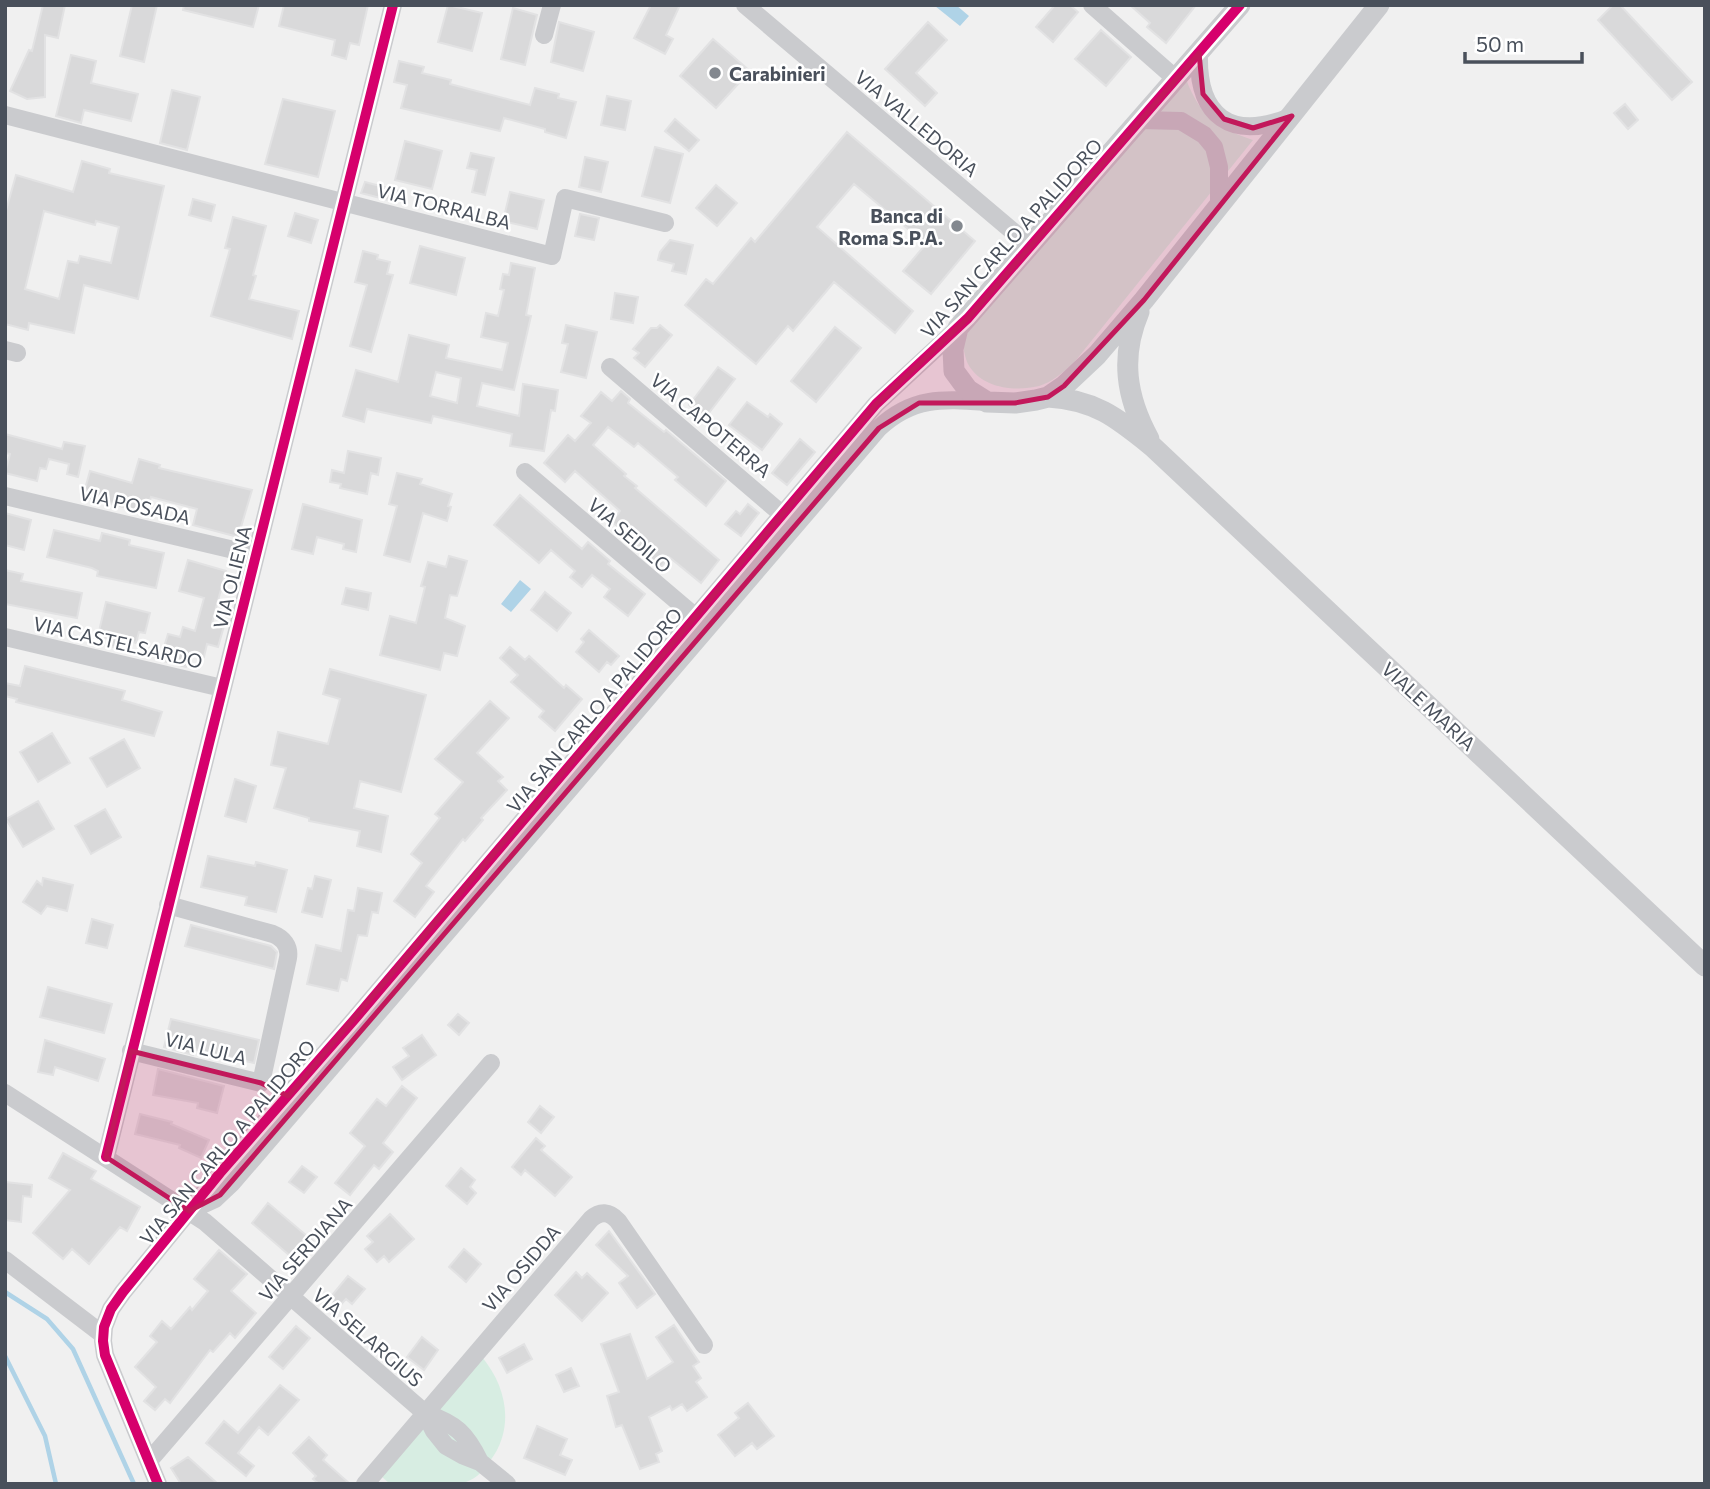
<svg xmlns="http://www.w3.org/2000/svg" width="1710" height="1489" font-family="Commissioner,sans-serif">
<rect width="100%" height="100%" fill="#f0f0f0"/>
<path fill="#d7ede2" d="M1186,79C1200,116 1217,128 1253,140L1072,365C1062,373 1052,382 1039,386C1014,392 981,388 968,364C965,358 964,349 962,343L968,332Z
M482,1357C507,1387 515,1428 490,1461C483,1470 478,1478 466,1482C453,1488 407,1484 390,1484L381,1476Z"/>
<path fill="#afd3e7" d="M956,5L969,16L960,26L935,6Z
M520,580L531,589L511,612L501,604Z"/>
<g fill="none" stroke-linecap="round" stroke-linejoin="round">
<path stroke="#afd3e7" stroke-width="4.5" d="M5,1292L47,1319L73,1349L134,1484
M5,1356L45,1436L56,1484"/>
</g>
<path fill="#d9d9da" stroke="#e2e2e3" stroke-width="2" fill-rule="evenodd" d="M43,5H65L58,38L45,35V97L27,99L10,91L29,50L32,51Z
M132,5H157L144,62L120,56Z
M184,5H259L253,27L183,10Z
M284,5H368L359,45L350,43L346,59L332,55L335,40L279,26Z
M448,5L482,13L472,51L438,42Z
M651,5H680L666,35L673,39L665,54L634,38Z
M1055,5H1070L1078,12L1053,42L1036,27Z
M1130,5H1196L1166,43L1147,27L1150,23Z
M1613,5H1620L1692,82L1672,100L1598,20Z
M513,8L537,15L525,65L501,59Z
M559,22L594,32L583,71L551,62Z
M928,22L947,40L916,73L937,93L925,106L885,69Z
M1101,30L1131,57L1106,86L1075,59Z
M713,39L750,71L716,108L680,76Z
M71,55L96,61L91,83L138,94L131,121L84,110L81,123L56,116Z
M399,61L424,67L422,73L451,80L450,84L530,105L535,88L559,94L558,98L576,102L566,138L545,132V129L504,118L500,131L401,108L407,85L394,82Z
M172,90L200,97L187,150L160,143Z
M607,96L631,101L625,130L601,125Z
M283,99L335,111L318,177L265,164Z
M1625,104L1638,120L1628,129L1614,113Z
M675,119L699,140L689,151L665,131Z
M847,132L975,241L931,294L903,271L926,244L854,184L817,227L913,311L895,333L834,282L793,331L788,326L756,364L685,305L706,279L713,284L751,238L755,242Z
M405,141L442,151L432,189L395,180Z
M655,147L683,154L670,203L642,196Z
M471,153L494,158L485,195L472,192L477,170L467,168Z
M585,157L608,162L601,192L579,187Z
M82,161L110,169L109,173L164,186L138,299L84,285L74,333L29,323L28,330L5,324V214L16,175L73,192ZM44,211L95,225L96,221L119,227L111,263L80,256L78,263L68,261L59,299L25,289Z
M365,182L399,191L396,202L361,193Z
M716,185L737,203L717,226L696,208Z
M510,192L544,200L537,229L503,221Z
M193,199L215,205L211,221L189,215Z
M295,213L318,220L311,243L288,236Z
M580,214L599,218L594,240L575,236Z
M233,217L266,226L253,275L256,276L249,299L299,311L292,339L211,316L230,249L225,248Z
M670,240L693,245L686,274L672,271L674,264L658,260L660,252Z
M420,246L465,258L456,295L410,283Z
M363,251L378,255L377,259L390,262L387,274L393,275L371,352L350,346L367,285L355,282Z
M511,263L535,268L526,315L531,316L514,390L482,383L477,406L519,416L523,384L558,390L555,411L551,410L544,451L510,446L512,434L433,416L431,423L367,409L364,422L343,416L356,370L398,382L409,335L449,345L446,358L502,370L508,343L481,337L486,313L498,316L504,290L500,289L503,274L509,275ZM436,372L461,378L457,403L430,396Z
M615,293L638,297L633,323L611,319Z
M566,325L597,332L586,378L561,372L568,344L562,343Z
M660,325L672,335L645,367L634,358L639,353L633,349L651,328H657Z
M835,327L861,348L816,402L791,381Z
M718,367L735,379L705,418L689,405Z
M621,391L630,399L628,403L664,432L666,430L726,481L706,506L675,480L678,477L638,443L634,447L608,427L593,445L626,474L624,476L637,486L635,488L719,560L701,583L669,557L661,567L637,546L640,543L612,522L620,511L575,471L565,482L544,463L568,435L575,441L591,423L581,416L601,392L612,401Z
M747,402L768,417L770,414L782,424L762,450L729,425Z
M5,434L62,449L64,442L85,446L78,477L67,474L69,464L49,459L46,469L40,468L37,481L5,473L10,454L5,453Z
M800,439L815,452L787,485L772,473Z
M348,451L381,458L378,475L371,473L367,494L340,488L341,484L330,482L332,470L344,473Z
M139,459L160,465L159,468L252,490L238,537L193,525L197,509L151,497L146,513L83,496L90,471L132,483Z
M397,473L422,479L420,484L452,494L448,506L451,507L447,521L423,513L410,562L384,555L397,506L389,504Z
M520,495L582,549L588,542L610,561L608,564L645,594L628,616L604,597L610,589L592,575L582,587L570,577L575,571L551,550L539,563L494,525Z
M303,504L362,520L356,552L343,549L344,544L317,537L313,554L292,549Z
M748,504L759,513L741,536L725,524L736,511L740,514Z
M5,513L31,520L24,550L5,545Z
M54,530L100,541L102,533L130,540L129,545L164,553L156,588L97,576L98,571L92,568L47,557Z
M449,556L467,561L457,596L450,595L445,618L465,626L457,656L444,653L440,670L380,655L390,616L416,623L425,587L421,586L428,562L446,567Z
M188,560L226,571L212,623L224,626L218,647L207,644L204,657L190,653L186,667L160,660L168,634L180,637L183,627L195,631L204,598L179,591Z
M5,570L23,574L21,581L82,593L77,618L5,604Z
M346,588L371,593L368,610L342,604Z
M545,592L571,613L557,631L531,610Z
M106,602L150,613L145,633L139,632L136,643L130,641L127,650L109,646L110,639L98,635Z
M589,630L619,656L611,665L607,662L599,672L576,652L584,642L581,639Z
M510,647L525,660L529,656L564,688L566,685L582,699L555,731L539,717L544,711L511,682L518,675L500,658Z
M25,666L125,691L122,700L162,712L154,736L16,702L17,699L5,696V683L20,686Z
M330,669L426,695L401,792L360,781L354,808L388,816L381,852L357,846L360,831L309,821V818L274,808L286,768L271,765L278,732L328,744L340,699L323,694Z
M490,701L509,718L477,753L503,777L498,781L507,790L481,818L483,820L465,841L463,839L426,886L434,892L415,917L394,901L422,863L411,854L440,818L435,814L463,782L435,759Z
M52,733L70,763L38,782L20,752Z
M124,739L140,768L107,787L90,758Z
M235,779L256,786L246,822L225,816Z
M38,801L54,829L23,847L6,819Z
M105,809L121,837L91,854L75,826Z
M208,856L255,866L256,862L287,870L276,912L245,905L247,897L201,887Z
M315,876L331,880L322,917L302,912L308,888L312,889Z
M43,878L73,885L67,911L47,906L41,914L23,902L37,881L42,885Z
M358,888L382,893L378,913L372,912L367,936L358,935L347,981L341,979L338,991L307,984L316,945L341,951L348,910L354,911Z
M92,919L113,925L107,948L86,943Z
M191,925L271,946L277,952L274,969L185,946Z
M48,987L112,1004L104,1033L40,1017Z
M458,1014L469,1023L459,1035L448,1025Z
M171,1019L259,1040L254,1063L194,1049L193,1055L164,1047Z
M422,1035L436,1055L402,1080L393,1067L409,1056L403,1048Z
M45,1040L105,1059L98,1081L55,1067L53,1075L38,1072Z
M158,1069L224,1086L217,1113L197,1108L198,1103L153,1095Z
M402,1086L417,1098L383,1143L393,1152L379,1169L374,1165L350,1195L335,1183L365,1146L350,1133L377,1099L386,1106Z
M540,1106L554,1117L541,1133L528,1122Z
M140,1114L172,1122L171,1124L209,1140L201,1158L179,1148L180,1145L135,1134Z
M536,1138L545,1146L541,1150L572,1177L555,1196L525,1170L521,1175L512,1167Z
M63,1153L96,1171L91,1179L140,1207L127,1231L120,1227L89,1264L72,1249L63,1259L33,1233L70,1190L49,1178Z
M302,1166L317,1177L304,1193L289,1182Z
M461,1168L475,1180L470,1187L476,1193L467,1204L446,1186Z
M5,1182L32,1185L31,1197L23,1196L21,1222L5,1220Z
M268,1203L313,1241L296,1261L252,1223Z
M390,1214L414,1239L389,1262L384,1256L377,1262L365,1249L373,1242L367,1236Z
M609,1231L655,1294L637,1308L619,1283L628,1276L596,1245Z
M464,1249L481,1264L466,1282L449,1267Z
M219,1250L247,1274L231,1291L256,1313L235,1338L230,1333L213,1352L210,1350L170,1403L165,1399L155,1410L144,1401L156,1387L135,1367L157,1342L150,1336L162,1321L171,1329L190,1307L192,1310L208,1291L194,1279Z
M576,1272L582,1278L587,1273L608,1293L582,1321L555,1295Z
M348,1276L365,1289L352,1304L346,1299L338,1308L328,1300Z
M674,1325L699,1362L693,1366L701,1378L696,1382L707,1397L687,1411L682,1404L672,1410L670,1406L649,1417L662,1451L656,1454L659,1462L640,1469L622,1425L616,1427L607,1396L619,1392L601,1344L630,1334L647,1379L673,1362L656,1337Z
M296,1326L310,1338L283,1369L269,1357Z
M422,1337L438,1350L424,1370L407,1357Z
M524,1344L532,1359L507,1373L499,1358Z
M571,1368L579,1386L564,1392L556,1375Z
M280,1385L299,1400L268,1435L259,1427L238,1453L254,1466L246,1476L206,1443L224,1421L238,1433Z
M748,1403L774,1436L757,1449L752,1443L735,1456L718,1435L739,1418L735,1413Z
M537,1426L567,1439L560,1455L572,1460L565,1475L524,1458Z
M309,1437L327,1455L323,1460L350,1484H319L313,1479L316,1476L293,1453Z
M188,1457L218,1484H181L171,1468Z"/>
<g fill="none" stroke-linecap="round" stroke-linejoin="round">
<path stroke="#cacbce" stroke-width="18" d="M745,5L1029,245
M1092,5L1176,79
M544,35L552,5
M1199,53C1197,117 1231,141 1290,117
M5,115L552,256L565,198L665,223
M1140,120L1181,121L1204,135L1214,147L1219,167V206
M5,350L17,353
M610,367L783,515
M525,472L704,624
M5,496L255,555
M5,637L222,688
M131,1051L261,1083L288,958C290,946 283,938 273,934L168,905
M5,1093L205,1222L425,1413C456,1424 466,1433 480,1462
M106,1157L393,5
M193,1209L215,1199L232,1183L879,428C913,396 944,399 987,402
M5,1260L102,1334
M425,1413L434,1431L446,1446L462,1455L480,1462L507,1484
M149,1461L491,1063
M158,1484L105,1355L103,1341L104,1327L111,1309L123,1292L220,1173L354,1020L876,404L958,328
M365,1484L591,1219C600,1211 609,1211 618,1221L704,1345"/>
<path stroke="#cacbce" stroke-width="21" d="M1240,5L958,328L953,349L954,371L968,390L987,402L1015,403L1036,400L1048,397L1064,386L1097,355L1144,300L1379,5
M1139,312C1120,357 1126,397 1149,439
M1048,397C1096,400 1117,418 1153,447L1705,966"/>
<defs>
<path id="cycleway" d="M106,1157L393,5
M158,1484L105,1355L103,1341L104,1327L111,1309L123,1292L220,1173L354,1020L876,404L968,318L1240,5"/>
</defs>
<use href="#cycleway" stroke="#fff" stroke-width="15"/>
<use href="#cycleway" stroke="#d6006c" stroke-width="10"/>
</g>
<path fill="#c2185b" fill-opacity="0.2" stroke="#c2185b" stroke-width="5" stroke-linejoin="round" d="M1199,53L1203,94L1224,119L1253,128L1292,116L1144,300L1064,386L1048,397L1015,403H919L879,428L220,1195L189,1211L106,1157L131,1051L261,1083L288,1096L876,404L968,318Z"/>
<g fill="#83888f" stroke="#fff" stroke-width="2.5">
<circle cx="715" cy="73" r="7"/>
<circle cx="957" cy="226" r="7"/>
</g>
<g text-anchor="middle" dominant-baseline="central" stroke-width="5" stroke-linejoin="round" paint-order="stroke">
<g font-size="19" font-weight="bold" fill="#49505b" stroke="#fff" text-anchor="start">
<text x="729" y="73">Carabinieri</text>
<text x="943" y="215" text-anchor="end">Banca di<tspan x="943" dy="22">Roma S.P.A.</tspan></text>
</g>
<g font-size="19" fill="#49505b" stroke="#fff">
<text transform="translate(917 123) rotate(40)">VIA VALLEDORIA</text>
<text transform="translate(444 206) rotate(14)">VIA TORRALBA</text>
<text transform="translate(1011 238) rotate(-48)">VIA SAN CARLO A PALIDORO</text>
<text transform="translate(711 425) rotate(40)">VIA CAPOTERRA</text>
<text transform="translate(135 505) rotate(13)">VIA POSADA</text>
<text transform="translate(630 535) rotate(41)">VIA SEDILO</text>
<text transform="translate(232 577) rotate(-76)">VIA OLIENA</text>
<text transform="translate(118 642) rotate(13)">VIA CASTELSARDO</text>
<text transform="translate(1429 706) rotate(43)">VIALE MARIA</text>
<text transform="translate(594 710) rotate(-50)">VIA SAN CARLO A PALIDORO</text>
<text transform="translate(206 1048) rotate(14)">VIA LULA</text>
<text transform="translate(227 1142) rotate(-50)">VIA SAN CARLO A PALIDORO</text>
<text transform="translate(305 1249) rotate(-49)">VIA SERDIANA</text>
<text transform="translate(521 1268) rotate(-49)">VIA OSIDDA</text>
<text transform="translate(368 1337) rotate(41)">VIA SELARGIUS</text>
</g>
</g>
<rect width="1710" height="1489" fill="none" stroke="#49505b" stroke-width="14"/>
<path d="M1465 52v10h117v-10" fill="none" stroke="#49505b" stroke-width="3.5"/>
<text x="1476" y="52" font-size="21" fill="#49505b" stroke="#ffffff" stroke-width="5" paint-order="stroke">50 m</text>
</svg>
